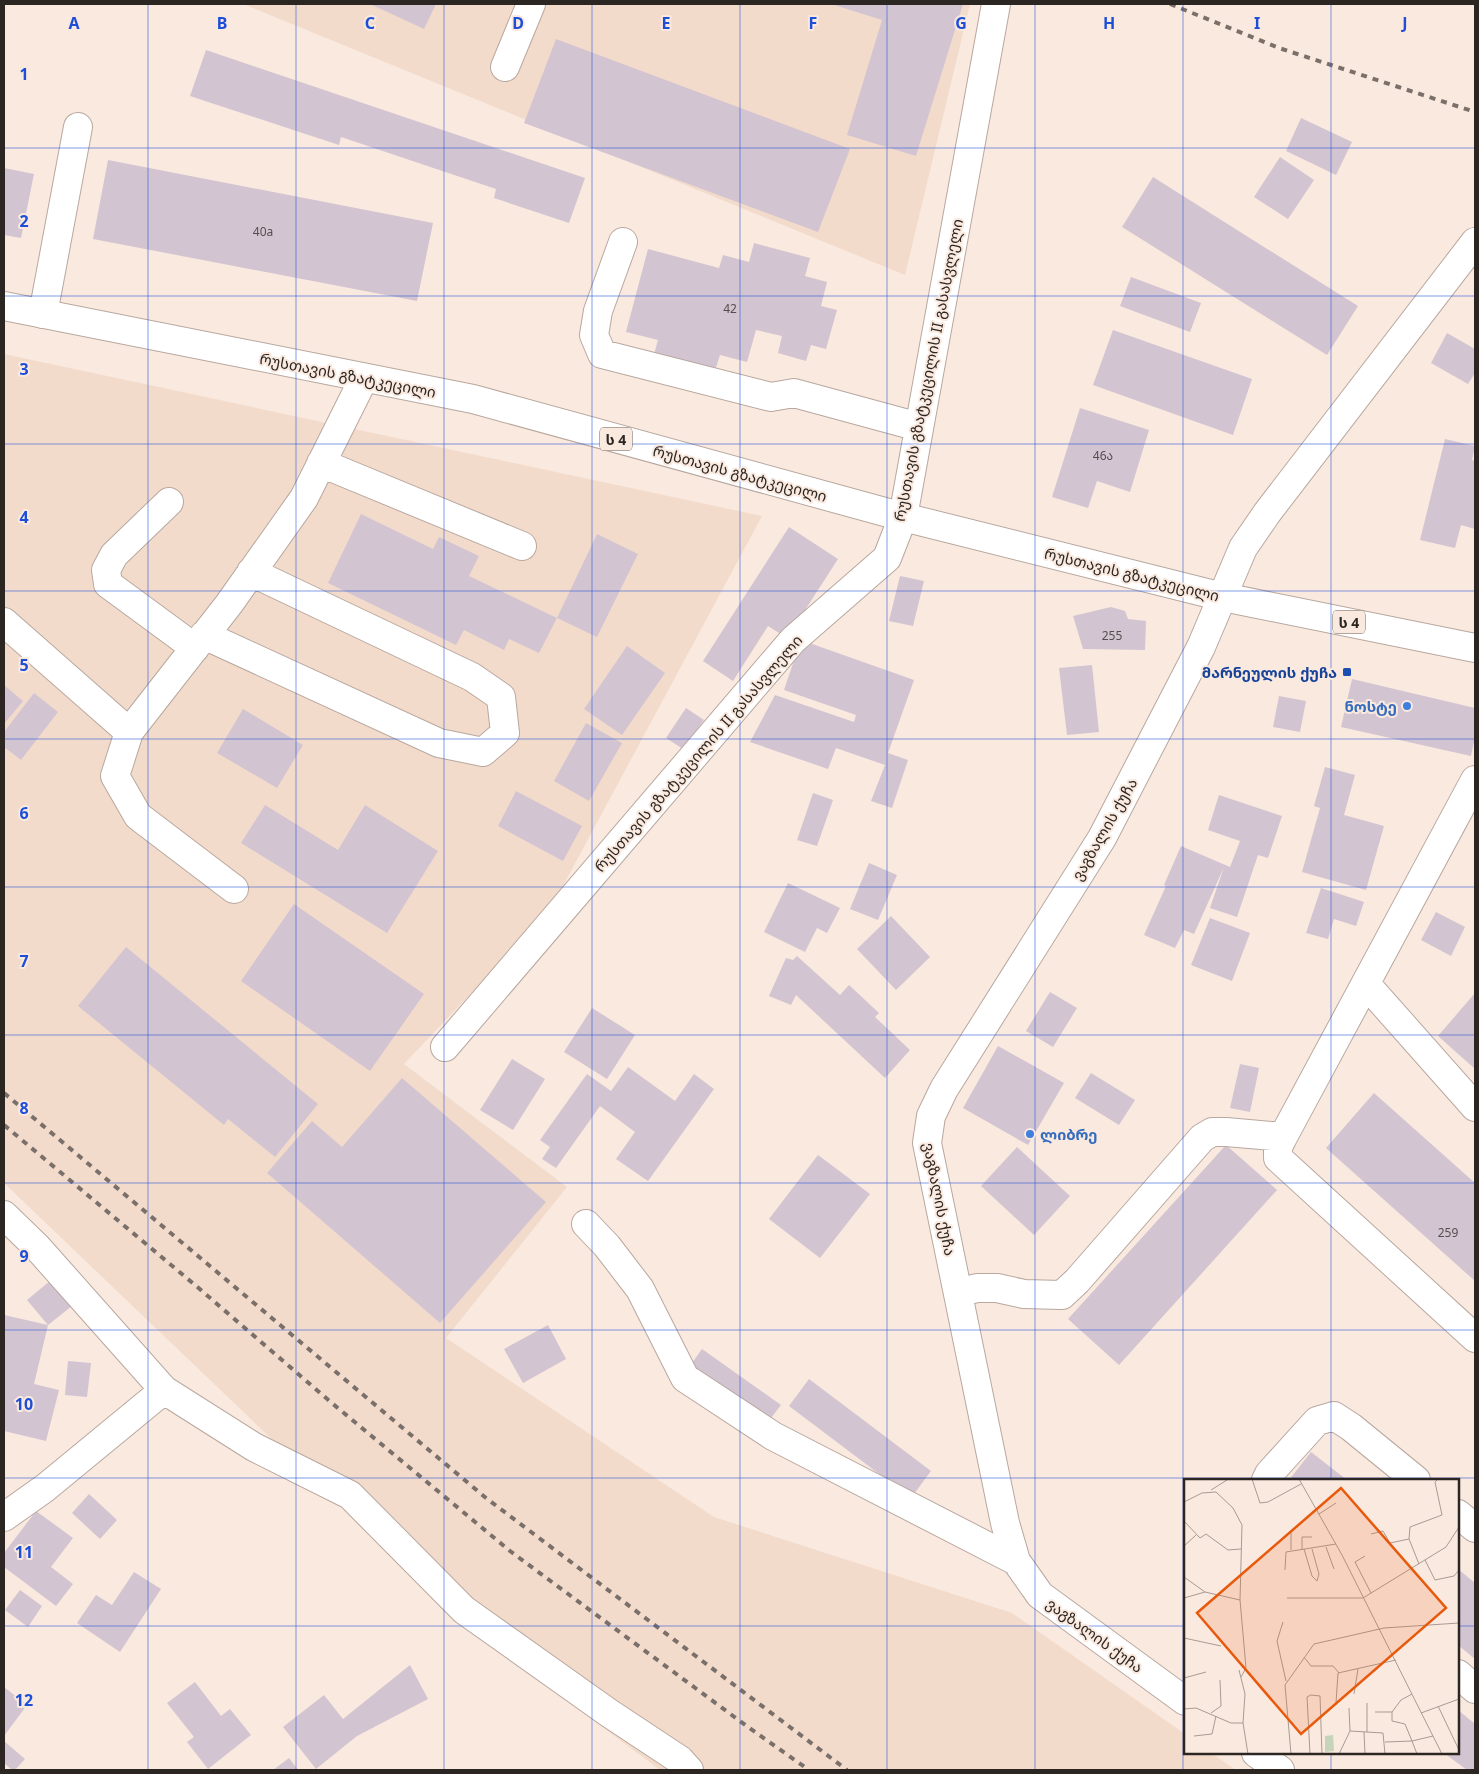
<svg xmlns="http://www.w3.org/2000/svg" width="1479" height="1774" font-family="'Noto Sans','Noto Sans Georgian',sans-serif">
<rect width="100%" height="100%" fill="#fae9df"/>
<path fill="#f3dbcc" d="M243,4H970L905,275Z
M4,354L762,516L550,910L404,1064L567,1187L446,1338L714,1517L1012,1613L1185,1734V1753H1211L1236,1770H660L467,1626L4,1183Z"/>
<path fill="#d3c4d1" d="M370,4H436L424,29Z
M831,4H963L916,156L847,135L882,20Z
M556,39L850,149L818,232L524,123Z
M206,50L585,178L569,223L494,198L496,189L341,137L339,145L190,96Z
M1301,118L1352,142L1336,175L1286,151Z
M1280,157L1314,180L1288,219L1254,197Z
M108,160L433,223L417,301L93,239Z
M4,168L34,174L21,238L4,235Z
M1153,177L1358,306L1327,355L1122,227Z
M754,243L810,258L805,276L827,282L821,306L837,310L826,349L811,345L806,361L778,353L782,336L756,330L747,362L720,355L714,374L653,358L658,340L626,332L648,249L719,268L723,255L749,262Z
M1131,277L1201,303L1190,332L1120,306Z
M1113,330L1252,379L1233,435L1093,385Z
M1447,333L1475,349V373L1468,384L1431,363Z
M1080,408L1149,430L1130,492L1097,481L1088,508L1052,497Z
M1445,439L1475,446L1472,460L1475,461V529L1461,525L1455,548L1420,540Z
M361,514L433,549L439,537L479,556L469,576L557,618L539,653L509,639L504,650L464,630L456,645L328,583Z
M789,527L838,559L787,638L768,626L733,681L703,661Z
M597,534L638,554L597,637L557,618Z
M900,576L924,581L913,626L889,621Z
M1111,607L1125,611L1128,619L1146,621L1145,650L1083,649L1073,616Z
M801,640L914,680L888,753L908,760L892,808L871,801L885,765L836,748L828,769L750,742L775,695L854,722L856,715L784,690Z
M627,646L665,673L622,735L584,709Z
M1092,665L1099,732L1067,735L1059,668Z
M1352,679L1475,708V737L1471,756L1341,727Z
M4,685L23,701L4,724Z
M34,693L58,712L21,760L4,747V732Z
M1279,696L1306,701L1300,732L1273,727Z
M686,708L704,720L683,749L666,738Z
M243,709L303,745L277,788L217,753Z
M586,723L622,743L589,801L554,781Z
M1325,767L1355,775L1344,815L1384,826L1366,890L1302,872L1320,808L1314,806Z
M516,791L582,826L563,861L498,826Z
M813,793L833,800L817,846L797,840Z
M1219,795L1282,816L1268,858L1258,855L1237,917L1210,908L1224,867L1194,934L1184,930L1175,948L1144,935L1166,886L1164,885L1181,846L1230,867L1240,841L1208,830Z
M265,805L338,850L365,805L438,851L387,933L241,843Z
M869,863L897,875L878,920L850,909Z
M788,883L840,908L827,933L817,928L805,952L764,932Z
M1321,888L1364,902L1356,926L1334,919L1328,939L1306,933Z
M294,904L424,994L370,1071L241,981Z
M1436,912L1465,927L1451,956L1421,940Z
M891,916L930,957L896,990L857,949Z
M1210,918L1250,933L1232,981L1191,965Z
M126,947L318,1104L275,1157L228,1119L224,1125L78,1006Z
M797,956L840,995L849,985L879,1013L875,1017L910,1050L885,1078L796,995L791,1005L769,996L786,958L793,960Z
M1050,992L1077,1008L1053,1047L1026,1031Z
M1475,993V1069L1438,1036Z
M592,1008L635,1035L607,1079L564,1052Z
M998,1046L1064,1083L1028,1145L963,1108Z
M512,1059L545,1079L513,1130L480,1110Z
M1240,1064L1259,1068L1250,1112L1230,1108Z
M628,1067L675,1101L694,1074L714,1089L648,1181L616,1159L635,1132L600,1106L556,1168L542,1159L550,1147L540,1140L587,1074L611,1091Z
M1091,1073L1135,1100L1119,1125L1075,1098Z
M402,1078L546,1202L440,1323L267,1173L312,1121L342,1147Z
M1374,1093L1475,1183V1281L1326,1148Z
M1226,1145L1277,1190L1119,1365L1068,1319Z
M1017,1147L1070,1196L1034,1235L981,1186Z
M818,1155L870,1194L820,1258L769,1219Z
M56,1276L77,1302L48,1325L27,1300Z
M4,1315L48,1325L34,1384L59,1390L46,1441L4,1431Z
M548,1325L566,1359L523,1383L504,1349Z
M702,1349L781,1405L768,1422L689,1367Z
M68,1361L91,1363L87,1397L65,1395Z
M809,1379L931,1471L911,1498L789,1406Z
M1311,1452L1347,1480H1289Z
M89,1494L117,1520L100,1539L72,1513Z
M36,1511L73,1538L51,1567L73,1584L56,1606L4,1567V1553Z
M1458,1569L1475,1583V1659L1458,1645Z
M134,1572L161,1589L120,1652L77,1623L96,1595L112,1605Z
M20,1590L42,1606L28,1627L5,1610Z
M410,1665L428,1699L357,1736L316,1769L283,1727L324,1695L343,1719Z
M195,1682L221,1716L230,1709L251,1735L208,1769L187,1742L194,1737L167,1703Z
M4,1687L27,1705L4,1736Z
M1458,1710L1475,1724V1770H1467L1444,1753H1458Z
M4,1741L25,1759L15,1770H12L4,1763Z
M289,1758L298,1770H273Z"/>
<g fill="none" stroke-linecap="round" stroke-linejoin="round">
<defs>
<path id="minor" d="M505,67L531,4
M623,242L598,311L594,335L602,354L771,397L794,393L919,427
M43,314L78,127
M321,463L522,546
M169,502L114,555L106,570L108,584L195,648
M4,622L129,732
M204,635L439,743L483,752L505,733L501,697L472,677L251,572
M1475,780L1283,1137L1278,1147V1158L1475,1338
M234,889L138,816L115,776L129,732L229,604L304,498L364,378
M1366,984L1475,1107
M445,1047L793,640L887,558L903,517L996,4
M4,1215L37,1247L164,1390L254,1447L350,1495L464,1610L609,1713L680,1760L689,1770
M586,1224L607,1246L640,1289L685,1378L773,1436L1016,1561
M958,1293L977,1288H997L1024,1294L1062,1295L1077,1281L1202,1138L1212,1132H1226L1283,1137
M1266,1480L1269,1474L1317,1421L1334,1416L1351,1427L1416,1480
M1458,1514L1475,1528
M4,1517L45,1488L164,1390
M1458,1674L1475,1689
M1185,1701L1040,1595L1016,1561L1005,1523L927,1143L931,1116L944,1089L1102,838L1201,647L1243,548L1267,513L1475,242
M1256,1753L1280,1770"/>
<path id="highway" d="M4,306L473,399L903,517L1223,597L1475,648"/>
</defs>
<use href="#minor" stroke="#b8a89f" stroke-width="30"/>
<use href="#highway" stroke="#b8a89f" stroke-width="30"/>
<use href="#minor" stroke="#fff" stroke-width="28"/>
<use href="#highway" stroke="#fff" stroke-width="28"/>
<path stroke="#7a7069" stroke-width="4" stroke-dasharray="6 6" stroke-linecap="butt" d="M1170,4L1279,48L1475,112
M4,1093L486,1498L847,1770
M4,1125L195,1285L333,1404L510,1551L748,1727L809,1770"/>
</g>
<path fill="none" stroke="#1d4ed8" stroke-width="1" stroke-opacity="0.55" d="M148,4V1770M296,4V1770M444,4V1770M592,4V1770M740,4V1770M887,4V1770M1035,4V1770M1183,4V1770M1331,4V1480M4,148H1475M4,296H1475M4,444H1475M4,591H1475M4,739H1475M4,887H1475M4,1035H1475M4,1183H1475M4,1330H1475M4,1478H1475M4,1626H1185M1458,1626H1475M1331,1753V1770"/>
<rect fill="#1a4fb4" stroke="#fae9df" stroke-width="2" x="1342" y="667" width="10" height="10" rx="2.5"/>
<g fill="#3f7fe0" stroke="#fae9df" stroke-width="2">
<circle cx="1407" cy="706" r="5"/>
<circle cx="1030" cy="1134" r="5"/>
</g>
<g text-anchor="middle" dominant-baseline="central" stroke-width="4" stroke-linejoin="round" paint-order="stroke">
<g font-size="12" fill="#564e4e">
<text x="263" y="231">40a</text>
<text x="730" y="308">42</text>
<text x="1103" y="455">46ა</text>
<text x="1112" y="635">255</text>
<text x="1448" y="1232">259</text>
</g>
<g fill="#fae9df" stroke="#6a605b" stroke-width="1">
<rect x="600" y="427.5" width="32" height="23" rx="4"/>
<rect x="1333" y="610.5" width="32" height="23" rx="4"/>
</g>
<g font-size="14" font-weight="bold" fill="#2c2622">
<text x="616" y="439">ს 4</text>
<text x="1349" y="622">ს 4</text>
</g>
<g font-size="15" fill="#2c2622" stroke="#fae9df">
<text transform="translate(928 370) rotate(-79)">რუსთავის გზატკეცილის II გასასვლელი</text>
<text transform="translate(348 375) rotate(11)">რუსთავის გზატკეცილი</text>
<text transform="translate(740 473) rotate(15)">რუსთავის გზატკეცილი</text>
<text transform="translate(1132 574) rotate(14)">რუსთავის გზატკეცილი</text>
<text transform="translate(698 753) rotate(-49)">რუსთავის გზატკეცილის II გასასვლელი</text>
<text transform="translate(1104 829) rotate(-60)">ვაგზალის ქუჩა</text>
<text transform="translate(940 1199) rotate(79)">ვაგზალის ქუჩა</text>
<text transform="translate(1095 1635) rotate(36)">ვაგზალის ქუჩა</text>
</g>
<g font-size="15" font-weight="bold" fill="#164399" stroke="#fae9df" text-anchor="end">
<text x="1337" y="672">მარნეულის ქუჩა</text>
</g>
<g font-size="15" font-weight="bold" fill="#366cbe" stroke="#fae9df" text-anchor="end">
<text x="1397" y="706">ნოსტე</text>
<text x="1040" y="1134" text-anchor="start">ლიბრე</text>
</g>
</g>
<g transform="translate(1184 1479)">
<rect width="275" height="275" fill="#fae9df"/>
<path d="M149,256L150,272L141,273V257Z" fill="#c6d5b9"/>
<path fill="none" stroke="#a89b93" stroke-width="1" d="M68,0L76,24L84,23L117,5M115,0L158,76L258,275M27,11L43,1M0,23L18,14L32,13L49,29L58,46L56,121L62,189L57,198M135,35L152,24M0,42L16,59L22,55L44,71L57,70M187,55L199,52L206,64L225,60L235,85M225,60L226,48L258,36L251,3L254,0M0,67L12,56M142,68L150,90M120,70L128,97L133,102L135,95L128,70M107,71V53M118,71V58H128M181,77L171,83L187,114M241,81L251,101L270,97L275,91M101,91L102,73L152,65M0,98L21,113L56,121M0,119L21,113M103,119H179L262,68L275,48M99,143L93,162L102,202M0,159L37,167M120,178L127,187H149L155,194M55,191L61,215L59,244L64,275M0,199L22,193M170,215L174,190M152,224L154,194L212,181M183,224V253M254,227L275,271M165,229L166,252M0,230L12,229L47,244H59M191,233H208V242L221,245L228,262L249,257M208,233L217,221L228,215M27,234L37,227L36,201M237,234L275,220M180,253L181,275M10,257L28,255L32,237M201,263L228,262L233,275M107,275L101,206L130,165L200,149L275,144M126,275L123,218L127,216L136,217L138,275M155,275L166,252L199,254L201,275"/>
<path fill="#e8590c" fill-opacity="0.15" stroke="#e8590c" stroke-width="2.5" d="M157,9L262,129L117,255L13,134Z"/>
<rect width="275" height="275" fill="none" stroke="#2c2622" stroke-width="2.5"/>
</g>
<g font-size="16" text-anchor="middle" font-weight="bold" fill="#1d4ed8" stroke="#fae9df" stroke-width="4" stroke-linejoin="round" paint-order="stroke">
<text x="74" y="29">A</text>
<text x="222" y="29">B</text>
<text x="370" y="29">C</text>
<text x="518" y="29">D</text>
<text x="666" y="29">E</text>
<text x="813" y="29">F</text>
<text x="961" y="29">G</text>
<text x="1109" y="29">H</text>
<text x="1257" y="29">I</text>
<text x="1405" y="29">J</text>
<text x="24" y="80">1</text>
<text x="24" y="227">2</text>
<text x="24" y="375">3</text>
<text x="24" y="523">4</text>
<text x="24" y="671">5</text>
<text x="24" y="819">6</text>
<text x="24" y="967">7</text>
<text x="24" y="1114">8</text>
<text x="24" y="1262">9</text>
<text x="24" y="1410">10</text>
<text x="24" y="1558">11</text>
<text x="24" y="1706">12</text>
</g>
<rect width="1479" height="1774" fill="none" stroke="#2c2622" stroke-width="10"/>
</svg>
